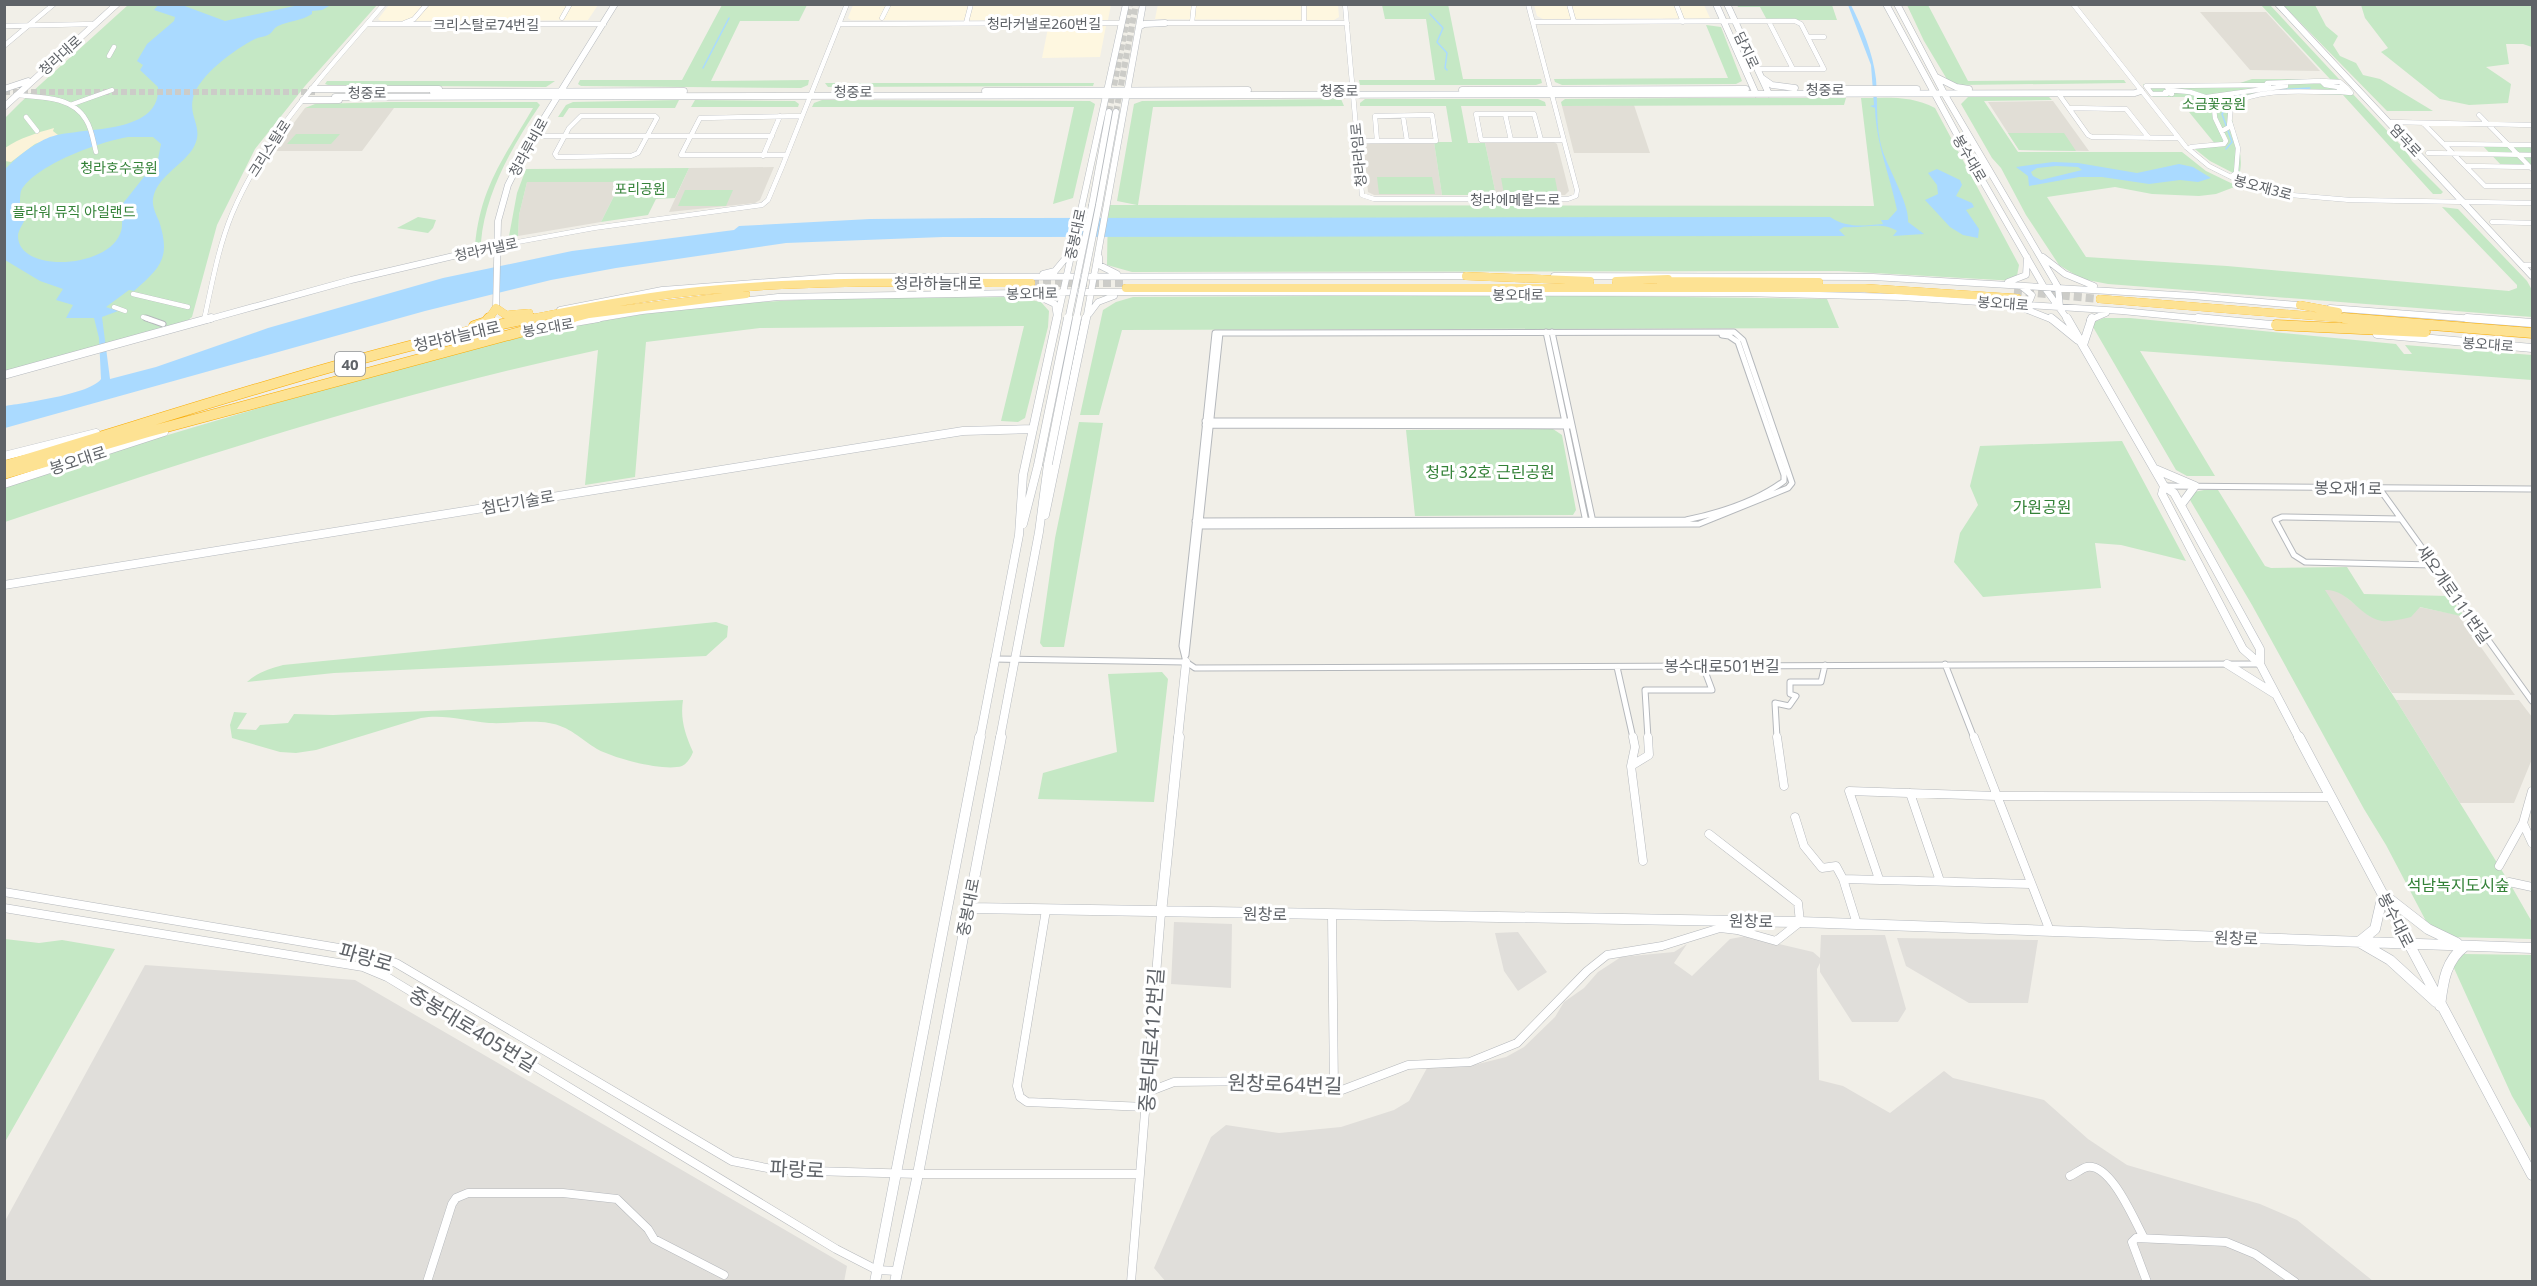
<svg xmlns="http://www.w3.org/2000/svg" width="2537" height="1286" font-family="'Noto Sans','Noto Sans KR',sans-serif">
<rect width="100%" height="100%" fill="#f1efe8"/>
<path fill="#fef7e0" d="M1158,4L1338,5L1339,17L1334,20L1155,19Z
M389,5H598L588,20L381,21L378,19Z
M853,5H1111L1108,20H851L848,18Z
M1534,5H1704L1710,18L1543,19L1537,16Z
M1106,26L1100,57L1042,58L1048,28Z"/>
<path fill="#e0deda" d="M1174,922L1232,924L1231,988L1171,984Z
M1518,932L1547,972L1518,991L1504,971L1495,933Z
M1821,935H1885L1906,1009L1898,1022H1852L1820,972V963L1817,969L1819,1080L1843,1086L1890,1113L1944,1071L1953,1078L2044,1100L2088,1139L2127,1165L2260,1204L2297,1220L2373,1281L1166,1282L1154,1268L1211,1137L1226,1125L1279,1133L1341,1127L1394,1110L1409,1101L1427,1068L1470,1066L1506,1057L1524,1047L1555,1017L1564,1002L1584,988L1598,972L1621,957L1674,952L1687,944L1674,963L1692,976L1730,939L1746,936L1813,952L1820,958Z
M1897,938L2038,940L2028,1003H1969L1906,966Z
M145,965L355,980L847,1266L844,1282H5V1221Z"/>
<path fill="#e1ded6" d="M2200,12H2266L2320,71L2250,70Z
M2053,101L2089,151L2019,150L1988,102Z
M1634,105L1650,153H1574L1562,106Z
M305,108H394L362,151H273Z
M1434,142L1442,195H1374L1368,192L1363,144Z
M1554,142L1557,144L1569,191L1565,195H1496L1485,143Z
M774,167L760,200L755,203L669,212L689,168Z
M527,182H621L601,222L518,236L519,215Z
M2324,590H2337L2371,617L2419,607L2458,615L2515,695L2392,693Z
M2396,700H2519L2532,717V759L2514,803H2460Z"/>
<path fill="#c5e8c5" d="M1448,4L1463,79H1541L1542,83L1536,85H1360L1359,80H1435L1426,19H1385L1382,5Z
M128,5H377L305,86L255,149L217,225L192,317L186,322L5,371L4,119L21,102Z
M722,5H807L799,21H740L711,81L809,80L808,85L801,88L581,86L578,84L580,80H682Z
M1737,5H1832L1837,20H1767L1760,7H1738Z
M1907,5H1928L1968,81L2124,80L2126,83L1959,85L1948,81L1924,41Z
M2261,5H2270L2406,151L2412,161L2443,192L2441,194H2433L2343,95C2317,94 2249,88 2231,108C2231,132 2246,151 2239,176L2210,161L2191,146L2216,145L2189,112L2198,111L2187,97H2153L2143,84H2237L2252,79H2330Z
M2283,5H2315L2326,26L2338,36L2333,45L2340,56L2356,63L2363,75L2380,79L2433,111H2387Z
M2361,5H2532V47L2523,44H2506L2509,64L2486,67L2511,84L2508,103L2469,105L2440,99L2381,52L2388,48L2365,18Z
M1706,25L1721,27L1742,81L1736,84L1562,85L1555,82L1554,79L1728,78Z
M327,81H555L546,87L328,85L325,84Z
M825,83H1094L1093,86L828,87Z
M1968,97H2049L2052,100L1984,101L2018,152H2182L2206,171L2237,186L2216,194L2199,196L2152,194L2115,187L2047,197L2086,257L2227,266L2509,291L2517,288V285L2442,207L2458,209L2527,281L2532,290V317L2108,284L2082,279L2059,265L2026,215L2001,168L1992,158L1961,104Z
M1692,98H1846L1844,105L1562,106L1561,102L1565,99Z
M1861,98C1887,98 1911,95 1935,108L2019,265L2016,281L1839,271L1132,272L1107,265L1108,205H1137L1117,201L1134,104L1142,101L1341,99L1344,106L1153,107L1138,205L1874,206Z
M1365,99H1538L1545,102L1546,106H1461L1468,143H1485L1496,195H1442L1434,142H1452L1446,106H1360V103Z
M679,100L675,108H569L563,117H558L566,105L573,102Z
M695,100L795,101L799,104L798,107H691Z
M822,100L1090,101L1095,104L1073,198L1053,204L1074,107H812L814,103Z
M389,102H537L540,105C513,145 485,193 481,242L475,246C480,187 505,156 533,108H305L315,104Z
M2008,133H2064L2076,151L2019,150Z
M296,134H340L331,144H287Z
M2481,144L2528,145L2532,149V167H2503Z
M689,168L675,198L656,199L648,215L601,222L621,182H527L519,215L518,236H509L517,193L526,169Z
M1377,177H1432L1435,194H1379Z
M1501,178H1555L1558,194H1504Z
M685,190H733L726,206H678Z
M418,217L436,220L433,228L428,233L397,228Z
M1528,295L1827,299L1839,328L1122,330L1099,415H1080L1103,310L1116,302L1133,297Z
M1015,297L1041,302L1049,311L1048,327L1025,418L1018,422L1001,421L1024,326L760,328L646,342L635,477L585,485L598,350C397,393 200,456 5,522L4,486C105,453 206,423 308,394C428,359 548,326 672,310C786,296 901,298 1015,297Z
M2104,318H2130L2396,344L2404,354H2412L2405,345L2532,355V380L2140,351L2215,476H2187L2176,470L2093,327L2094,322Z
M1079,422L1103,423L1064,647H1043L1040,643L1055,538Z
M1553,429L1562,435L1576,510L1573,515L1415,516L1406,430Z
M2122,441L2186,561L2121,545L2095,543L2101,588L1983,597L1954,562L1960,533L1978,505L1970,486L1980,446Z
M2204,490H2218L2265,566L2271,568L2347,567L2364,594L2449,596L2465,617L2420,607L2411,617C2402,619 2391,622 2382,621C2359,617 2349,589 2325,590L2396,700L2509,882L2532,922V939L2451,937L2427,923L2386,845L2364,809L2252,605L2190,500L2194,492Z
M716,622L728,626L727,637L706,656L334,673L247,682C258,672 269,669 283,665Z
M1162,672L1168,679L1154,802L1038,799L1043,773L1117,752L1108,674Z
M683,700C680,719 685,734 693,752C691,757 688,763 682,766C664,772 613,758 597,749C581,739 569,726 549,723C530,720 509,724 489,723C465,721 445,714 421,718L316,750L296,753L280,752L232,738L230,725L234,712L247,713L237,729L256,730L260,725L288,723L294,714L333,715Z
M5,939L39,943L62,940L115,949L5,1142Z
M2464,954L2532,955V1130L2512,1096L2453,966Z"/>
<path fill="#fbf3d9" d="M54,128L53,131L58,135L35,144L11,162L5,161V148C20,138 36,133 54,128Z"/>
<path fill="#aadaff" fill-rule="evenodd" d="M159,4L182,5L225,21L299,5H331L322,10L312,11V14C301,21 289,21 278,26C273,28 273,33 268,35C264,37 259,37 255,39C235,49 198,76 193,98C188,119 206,128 192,150C181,166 156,178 153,199C152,206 156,215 159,221C171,258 161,267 134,291L129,290L106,307L118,311L102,317L110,379L156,367L268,328L443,278L572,251L734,230L739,226L870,219L985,218L1830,217C1847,228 1862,226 1883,224L1881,220H1888L1897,210C1890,175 1876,144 1875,108L1870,106L1874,105L1871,65L1848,5H1851C1862,27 1873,53 1876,79C1878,105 1875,133 1885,157C1891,173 1910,207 1908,222L1924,234L1893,236L1897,231C1882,221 1862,229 1844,227L1839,230L1845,236L943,237L786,243L616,268L551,280L425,311L5,428V406C24,403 91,394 101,379L99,338L94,318H66L73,305L56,300L63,289L40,281L5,260V169C18,156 33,144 50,137C81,126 161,136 158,87L140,70L143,65L137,61L147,44L174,21L175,17L154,10ZM128,137H153L161,144L158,159L121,206C121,214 124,226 120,234C106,269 18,273 18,236C18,230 25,221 27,215L20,204C20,201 20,194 21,191C34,165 102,141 128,137Z
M2053,162L2078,163L2137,173L2179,164L2193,167L2211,178L2198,182L2180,180L2149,184L2102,177H2079L2029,186L2028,176L2016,167ZM2056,166L2078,167L2082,170L2041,180L2033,176L2031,172L2037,168Z
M1937,169L1960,180L1962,185L1956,196L1972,203L1974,207L1966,210L1979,229L1978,238L1963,235L1950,227L1925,200L1938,194L1937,185L1928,173Z"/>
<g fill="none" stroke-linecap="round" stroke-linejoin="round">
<path stroke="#aadaff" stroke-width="1.5" d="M1430,14L1443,28L1437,42L1447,53L1445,68L1447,70
M703,68L729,18
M2276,90L2310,88
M2213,104L2223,111
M2226,149L2232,142L2222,114L2238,95L2244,94"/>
<path stroke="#ccccc8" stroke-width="6" stroke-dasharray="6 3" stroke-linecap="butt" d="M4,92H315
M1109,112L1130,4
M1116,112L1136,4"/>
<path stroke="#ccccc8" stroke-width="8" stroke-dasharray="8 4" stroke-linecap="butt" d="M1031,283H1127
M2014,291L2100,299"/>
<defs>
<path id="street-far2" d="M1304,4V23
M1345,4L1362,195L1374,199H1568L1576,196L1577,190L1528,4
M1569,4L1574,22
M1676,4L1683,22
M2073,4L2186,147L2209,166L2235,179L2262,189L2291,195L2350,200L2532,203
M562,18L570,4
M882,18L889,4
M1533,22L1795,21L1801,24L1824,69H1757
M1769,22L1793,69
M404,23L414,19L427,4
M966,23L971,4
M1165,23H1347
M1192,23L1194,4
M368,24H604
M839,24L1122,23
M4,26L95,24
M1808,37H1824
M4,46L54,4
M109,56L114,47
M2321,81L2340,82L2347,88
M2146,86H2166L2172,94L2165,92L2167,94H2152Z
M2166,86L2269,85L2267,83L2321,81L2325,85L2338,87
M2338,87L2347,88L2351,93L2341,92Z
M2168,90L2190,92L2214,100
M2058,93L2088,135L2092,137L2178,138
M16,95C39,97 73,96 86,120C92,129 93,141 96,152
M2232,96L2220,106L2212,101L2214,100Z
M70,105L112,90
M2069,108L2126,109L2149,138
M1476,114H1534L1541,140H1481Z
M1505,114L1511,140
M1432,115L1436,141H1377L1375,116Z
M2479,115L2532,169
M581,116H655L657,118L638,153L631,156L557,157L555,154L569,128Z
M1403,116L1407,141
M26,117L37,131
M2230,122L2238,148L2236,173L2233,175
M2390,122L2532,125
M2423,123L2485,186H2532
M2222,131L2229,127L2231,105C2261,86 2307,93 2341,92
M533,136H772
M1541,140H1563
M1356,141H1377
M2444,144L2532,145
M2191,147L2224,144L2226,141L2215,118L2214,108L2204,101L2207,97L2286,86
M2428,153L2532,155
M786,155H681L700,118L802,116
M763,156L780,116
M2466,166L2531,167
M2492,222L2532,223
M496,246L594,228L762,205L768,200L782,167L847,4
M2523,265H2532
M133,294L188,307
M114,307L125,311
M143,317L151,320
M204,320C212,284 218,248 232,214C266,133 328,70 384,4"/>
<path id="street-far1" d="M146,318L163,324
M1546,332L1586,522
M1552,332L1593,522
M1734,332L1743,340L1792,483L1788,488L1699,524L1195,526L1215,333Z
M1205,421H1571
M1205,425L1572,426
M2164,486L2532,489
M2379,488L2532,701
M2400,519L2282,517L2275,520L2294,555L2305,562L2433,565
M1195,521L1686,520C1720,513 1756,502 1784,481V475L1738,342L1729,336L1722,335
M1186,655L1220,333
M994,659L1186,662
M1186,662L1182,646L1195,526
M1186,662L1195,668L2260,664
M1945,664L1974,738
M1617,667L1633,738
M1648,738L1645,690H1712L1703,666
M1777,738L1775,703L1789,706L1796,696L1790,694V682H1821L1825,665"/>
<path id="street" d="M1777,737L1784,786
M1974,737L2050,931
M1631,766L1635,747L1633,737
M2532,791L2523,823L2532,843
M1910,793L1940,881
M1795,817L1804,846L1822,868L1836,866L1843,879
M1643,861L1631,766L1649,755L1648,737
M2499,866L2523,823
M1879,879L1849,791L1996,796L2331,797
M2509,882L2532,887
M4,892L351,950L396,963L732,1161L777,1170L918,1174H1140L1161,913
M4,908L363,967L387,977L836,1249L877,1270L897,1271
M1046,910L1017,1086L1020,1097L1027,1102L1146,1107
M1332,915L1334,1090
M1857,924L1843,879L2030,884
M1148,1092L1174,1082L1264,1081L1342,1090L1408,1065L1470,1062L1517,1043L1587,971L1607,955L1662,946L1720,928L1737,930L1776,941L1800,922L1798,903L1709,834
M2070,1176C2075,1174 2082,1168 2087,1167C2111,1163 2134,1220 2144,1238
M427,1282L452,1204L456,1198L468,1193H563L617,1199L648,1229L654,1239L724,1275
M1131,1282L1140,1174
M2147,1282L2132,1242L2136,1238L2226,1242L2255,1254L2295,1282"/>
<path id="secondary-far2" d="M1716,4L1756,94
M1727,4L1769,94
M1886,4L1974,166L2044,287L2068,320
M1897,4L1945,95L2058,287L2060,307
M2278,4L2532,276
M1139,27L1144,24L1165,23
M1936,77L1956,87L1969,89
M1762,78L1772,85L1795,88
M4,89L28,81
M312,89H439
M1834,89H1917
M1462,90L1746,89
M985,91L1248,90
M433,92L684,91
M335,97L2135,93L2141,91
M303,100H339
M4,107L117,4
M1092,205L1109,112
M1099,205L1116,112
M1099,257V265L1117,274
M2043,257L2065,274L2094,286
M1043,274L1055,271L1069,254
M1554,276L1873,277L2193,296L2308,306
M2008,282L2026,275L2027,257
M2021,286L2032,295L2030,300L2021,302
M1038,296L1055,304L1057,317
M496,308L498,221L508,185L533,136L615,4
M2330,308L2488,320
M2025,309L2053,320
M560,310L662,290L836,277L1472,276
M1089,314L1098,302L1114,296
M206,320L351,280L496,246
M589,320L642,311L778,297L1084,292L1742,293L1901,297L2122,311L2214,320
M1057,320L1126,4
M1086,320L1143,4
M2090,320L2106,313"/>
<path id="secondary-far1" d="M2051,318L2078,340
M2067,318L2164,486L2174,493L2260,649V664
M2198,318L2281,326
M2467,318L2532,323
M563,324L598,318
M2377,334L2532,348
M2083,345L2092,318
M4,375L211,318
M4,456L96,433
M2155,469L2195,486L2181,505
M4,484L164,432
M2164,486L2162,494L2243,649L2260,664L2299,738
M1045,515L1086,318
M1023,524L1038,465
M4,585L963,431L1033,429
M2227,664L2275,694
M980,738L1019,535L1023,475L1057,318
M1000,738L1039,532L1048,464
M1178,738L1186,662"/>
<path id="secondary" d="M2299,737L2532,1175
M968,908L1800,922L2532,948
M1161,913L1179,737
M2436,1002L2390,960L2359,942L2375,929L2383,894L2428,929L2457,943
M2440,1006C2443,983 2445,961 2465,946
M875,1282L980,737
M895,1282L918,1174L1001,737"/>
<path id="highway-far1" d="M1466,276L1590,281
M1616,281L1668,279
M1660,281L1819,282
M1126,288H1865L2017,298
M2100,299L2363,320
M2300,305L2338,312
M488,320L496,308L506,315L529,313
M524,320C589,307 655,294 721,289C824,280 928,283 1031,283
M566,320L589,314L746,294"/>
<path id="highway" d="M2344,318L2532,333
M2276,325L2425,332
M474,326L486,322L489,318
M4,466C179,414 352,354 531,318
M4,474L148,432L572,318"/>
</defs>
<use href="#street-far2" stroke="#b5b8bc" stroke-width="5"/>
<use href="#street-far1" stroke="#b5b8bc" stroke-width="7"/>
<use href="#street" stroke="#b5b8bc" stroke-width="9"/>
<use href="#secondary-far2" stroke="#b6babf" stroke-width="7"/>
<use href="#secondary-far1" stroke="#b6babf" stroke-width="9"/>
<use href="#secondary" stroke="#b6babf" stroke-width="11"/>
<use href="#highway-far1" stroke="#f9ab00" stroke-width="8"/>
<use href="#highway" stroke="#f9ab00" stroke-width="11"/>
<use href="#street-far2" stroke="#fff" stroke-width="4.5"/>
<use href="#street-far1" stroke="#fff" stroke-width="5"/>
<use href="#street" stroke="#fff" stroke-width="8"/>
<use href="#secondary-far2" stroke="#fff" stroke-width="6"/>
<use href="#secondary-far1" stroke="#fff" stroke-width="8"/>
<use href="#secondary" stroke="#fff" stroke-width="10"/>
<use href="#highway-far1" stroke="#fde293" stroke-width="8"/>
<use href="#highway" stroke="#fde293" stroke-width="10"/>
<defs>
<path id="secondary-bridge-far1" d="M1068,320L1092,205
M1076,320L1099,205"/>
<path id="secondary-bridge" d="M1048,464L1077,318
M1038,465L1068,318"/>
</defs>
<use href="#secondary-bridge-far1" stroke="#b6babf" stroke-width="7" stroke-linecap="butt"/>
<use href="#secondary-bridge" stroke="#b6babf" stroke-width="9" stroke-linecap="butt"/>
<use href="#secondary-bridge-far1" stroke="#fff" stroke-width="6"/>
<use href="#secondary-bridge" stroke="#fff" stroke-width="8"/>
</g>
<g text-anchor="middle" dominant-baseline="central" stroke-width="6" stroke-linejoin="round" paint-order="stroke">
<g font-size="14" fill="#5f6368" stroke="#fff">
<text x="1044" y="23">청라커낼로260번길</text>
<text x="486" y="24">크리스탈로74번길</text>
<text transform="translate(1747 50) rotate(65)">담지로</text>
<text transform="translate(60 55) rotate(-42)">청라대로</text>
<text x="1825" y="89">청중로</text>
<text x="1339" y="90">청중로</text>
<text x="853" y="91">청중로</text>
<text x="367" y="92">청중로</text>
<text transform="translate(2406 140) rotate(47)">염곡로</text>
<text transform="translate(528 147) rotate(-61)">청라루비로</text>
<text transform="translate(269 148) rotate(-57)">크리스탈로</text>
<text transform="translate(1358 155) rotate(-95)">청라라임로</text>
<text transform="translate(1970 158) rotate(60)">봉수대로</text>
<text transform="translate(2263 187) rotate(15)">봉오재3로</text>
<text x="1515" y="199">청라에메랄드로</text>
<text transform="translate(1075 234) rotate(-78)">중봉대로</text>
<text transform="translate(486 249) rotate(-12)">청라커낼로</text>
<text transform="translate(1032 293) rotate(-1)">봉오대로</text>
<text x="1518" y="294">봉오대로</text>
<text transform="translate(2003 303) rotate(4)">봉오대로</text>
<text transform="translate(548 327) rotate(-10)">봉오대로</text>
<text transform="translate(2488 344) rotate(4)">봉오대로</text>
</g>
<g font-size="14" fill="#348238" stroke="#fff">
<text x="2214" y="103">소금꽃공원</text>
<text x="119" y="167">청라호수공원</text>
<text x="640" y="188">포리공원</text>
<text x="74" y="211">플라워 뮤직 아일랜드</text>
</g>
<rect fill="#fff" stroke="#8f9295" stroke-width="1.5" x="335" y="352" width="30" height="24" rx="4.5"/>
<g font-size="15" font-weight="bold" fill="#5f6368">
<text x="350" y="364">40</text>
</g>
<g font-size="16" fill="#5f6368" stroke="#fff">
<text x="938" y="283">청라하늘대로</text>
<text transform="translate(457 336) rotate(-13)">청라하늘대로</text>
<text transform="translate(78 460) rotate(-18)">봉오대로</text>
<text transform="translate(2348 488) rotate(1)">봉오재1로</text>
<text transform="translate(518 502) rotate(-10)">첨단기술로</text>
<text transform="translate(2454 594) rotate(55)">새오개로111번길</text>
<text x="1722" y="666">봉수대로501번길</text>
<text transform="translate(968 907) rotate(-79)">중봉대로</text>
<text transform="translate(1265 914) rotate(1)">원창로</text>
<text transform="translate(2396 920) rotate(63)">봉수대로</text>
<text transform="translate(1751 921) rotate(1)">원창로</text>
<text transform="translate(2236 938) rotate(2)">원창로</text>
</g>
<g font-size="16" fill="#348238" stroke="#fff">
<text x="1490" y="472">청라 32호 근린공원</text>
<text x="2042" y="507">가원공원</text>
<text x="2458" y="885">석남녹지도시숲</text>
</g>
<g font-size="20" fill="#5f6368" stroke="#fff">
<text transform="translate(366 957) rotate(16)">파랑로</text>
<text transform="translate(473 1029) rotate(31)">중봉대로405번길</text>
<text transform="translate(1151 1040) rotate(-86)">중봉대로412번길</text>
<text transform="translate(1285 1084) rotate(2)">원창로64번길</text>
<text transform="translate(797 1169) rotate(3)">파랑로</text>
</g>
</g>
<rect width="2537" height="1286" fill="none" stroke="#5f6368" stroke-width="12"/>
</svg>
